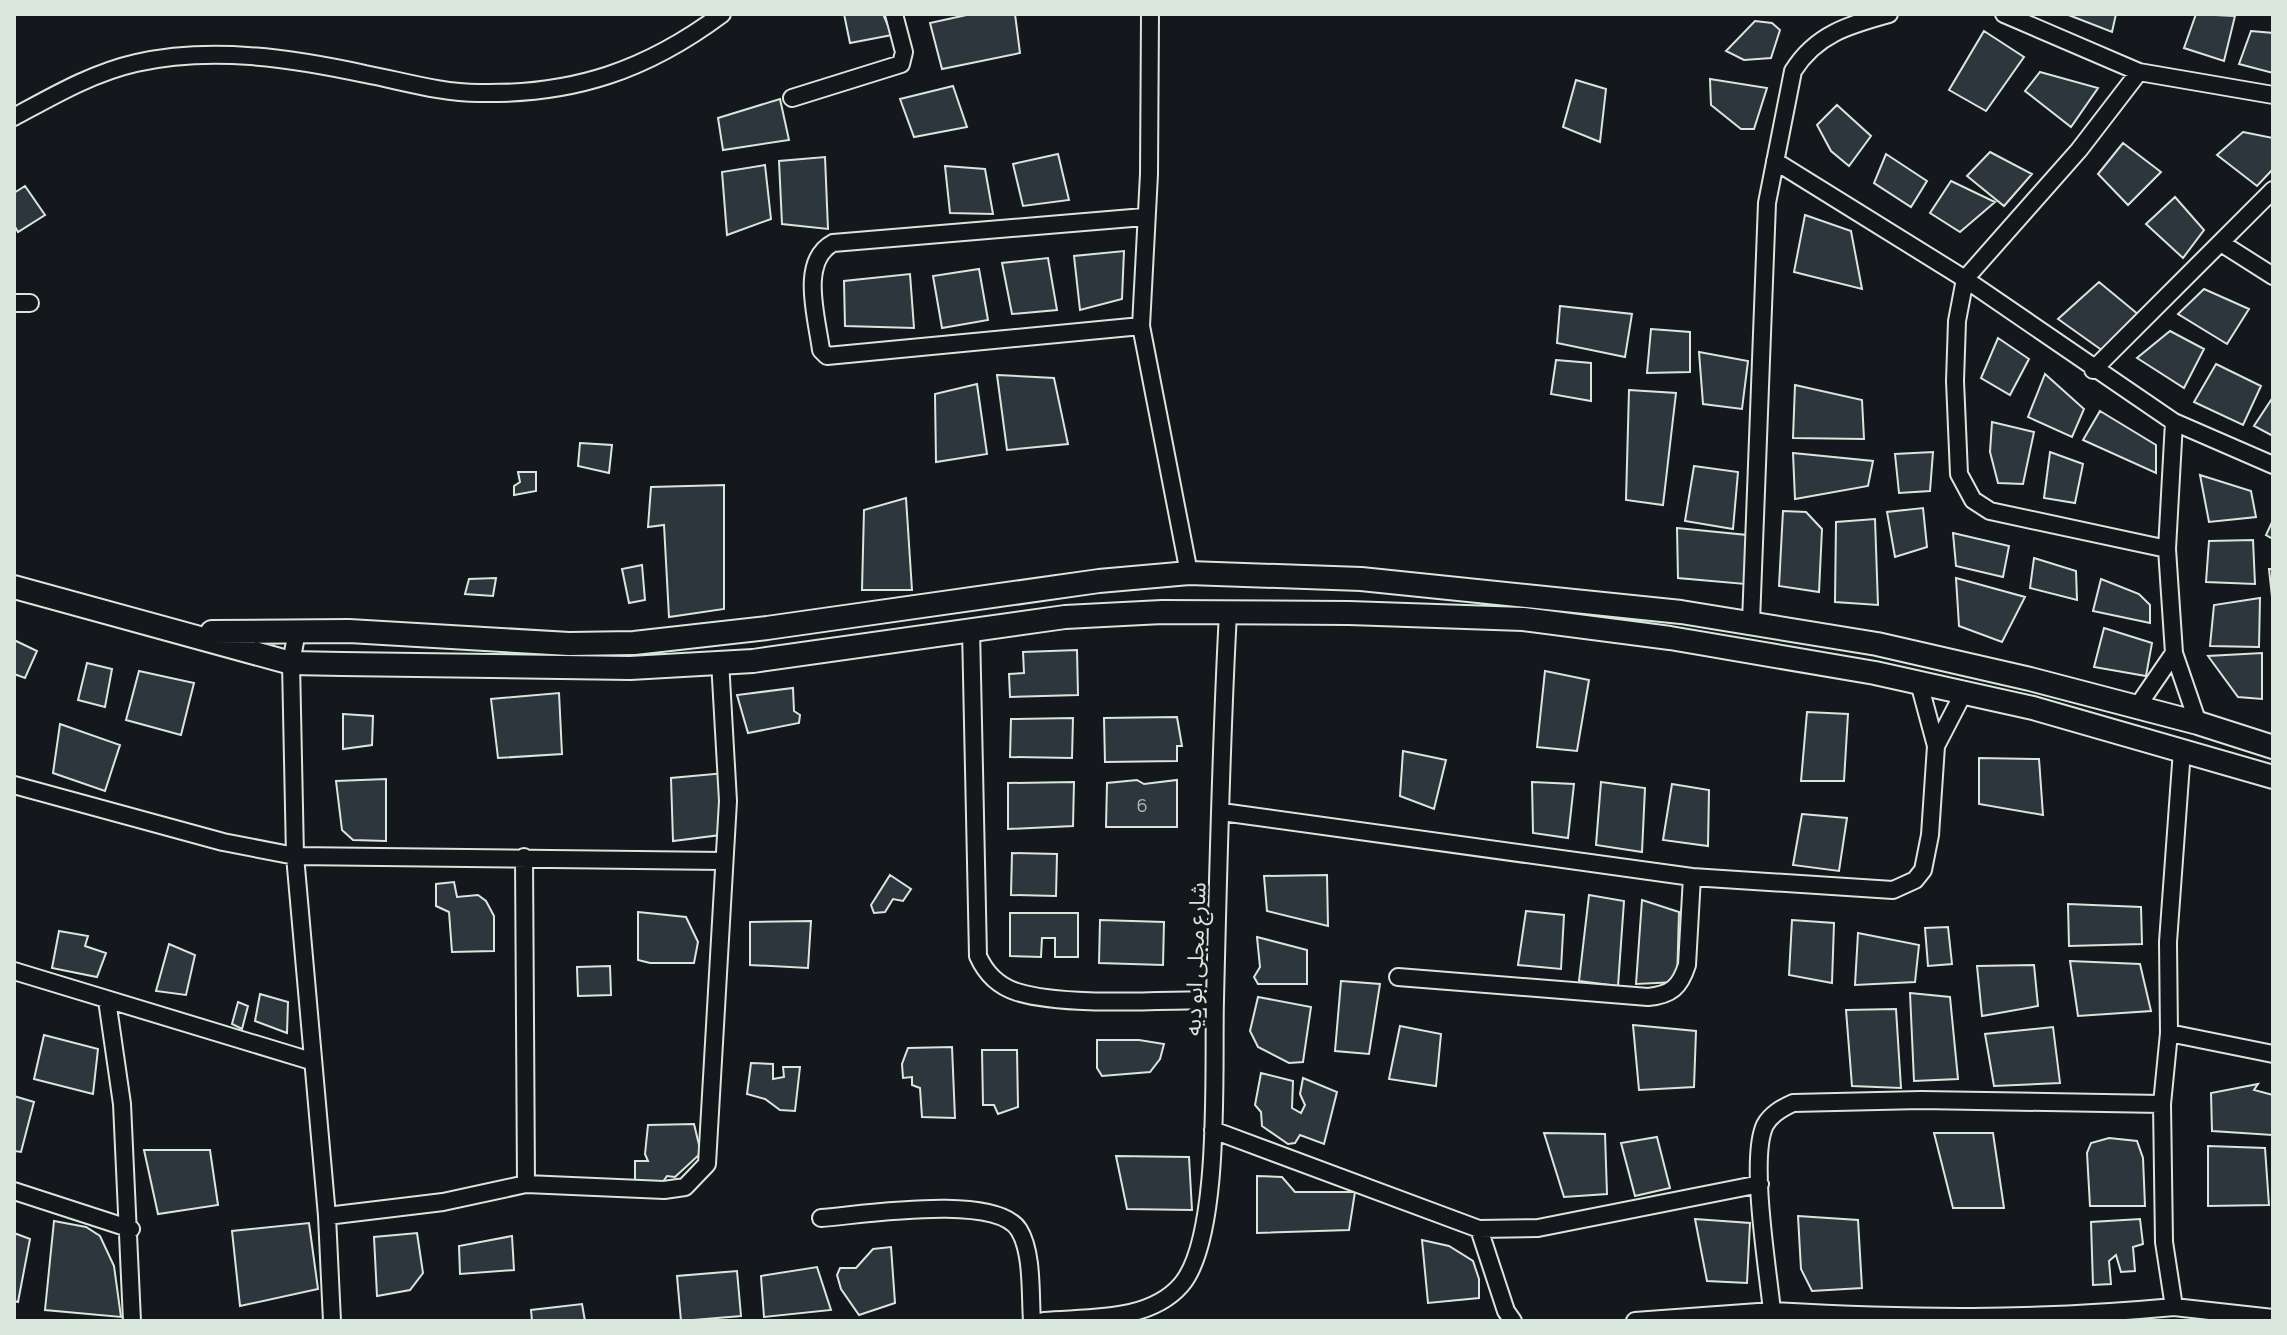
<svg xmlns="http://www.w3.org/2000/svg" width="2287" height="1335" font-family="Manrope,'Noto Sans Arabic',sans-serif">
<rect width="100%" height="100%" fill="#14181c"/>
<path fill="#2c363c" stroke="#d8e6dc" stroke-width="2" d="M844,14H883L892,35L850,43Z
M971,14H1015L1020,53L942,69L930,23Z
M2066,14H2116L2112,32Z
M2196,14L2235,16L2224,61L2184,48Z
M1755,21L1772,23L1780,30L1771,58L1744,60L1726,51Z
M1984,31L2024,57L1986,111L1949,90Z
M2251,31L2273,33V73L2239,64Z
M2040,72L2098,88L2071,127L2025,91Z
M1710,79L1767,88L1754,129H1741L1711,105Z
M1576,80L1606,89L1600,142L1563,127Z
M953,86L967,127L914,137L900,99Z
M780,99L789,140L723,150L718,118Z
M1837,105L1871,136L1849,166L1831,151L1817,125Z
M2243,132L2273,138V169L2257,186L2217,155Z
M2123,143L2161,172L2128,205L2098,174Z
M1990,152L2032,174L2004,206L1967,176Z
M1058,154L1069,200L1023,206L1013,164Z
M1886,154L1927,181L1911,207L1874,183Z
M825,157L828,229L782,224L779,161Z
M765,165L771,219L727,235L722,172Z
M945,166L985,169L993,214L950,213Z
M1951,181L1995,202L1960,232L1930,213Z
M25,186L45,215L18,232L14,225V193Z
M2175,197L2204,230L2183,258L2146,224Z
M1805,215L1851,231L1862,289L1794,272Z
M1124,251L1122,299L1080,310L1074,256Z
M1048,258L1057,310L1012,314L1002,263Z
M979,269L988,320L942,328L933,276Z
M910,274L914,328L845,326L844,281Z
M2099,282L2139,315L2103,351L2058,319Z
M2204,289L2249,309L2227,344L2178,314Z
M1560,306L1632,314L1625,357L1557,343Z
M1651,329L1690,332V372L1647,373Z
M2170,331L2204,349L2184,388L2137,358Z
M1998,338L2029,359L2010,395L1981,378Z
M1699,352L1748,361L1742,409L1703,404Z
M1556,360L1591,363V401L1551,394Z
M2216,364L2261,386L2243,425L2194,402Z
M2045,374L2084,409L2072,437L2028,417Z
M997,375L1054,378L1068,444L1007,450Z
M977,384L987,454L936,462L935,394Z
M1795,385L1862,400L1864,439L1793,438Z
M1629,390L1676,393L1663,505L1626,500Z
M2273,397V436L2254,426Z
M2100,411L2156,445V473L2083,440Z
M1992,422L2034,432L2023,484L1998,483L1990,452Z
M580,443L612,445L609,473L578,466Z
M1933,452L1930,491L1899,493L1895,454Z
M2050,452L2083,464L2075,503L2044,498Z
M1793,453L1873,461L1868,486L1795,499Z
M1694,466L1738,472L1733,529L1685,521Z
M518,472H536V491L514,495V486L520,482Z
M2200,475L2251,491L2256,517L2209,522Z
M724,485V609L669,617L664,525L648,527L651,487Z
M906,498L912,590H862L864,510Z
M1923,508L1927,547L1895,557L1887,512Z
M1783,511L1806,512L1822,529L1819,592L1779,586Z
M1875,519L1878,605L1835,602L1836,522Z
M2273,520V539L2266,535Z
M1677,528L1747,535L1745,584L1678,578Z
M1953,533L2009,546L2003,577L1956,566Z
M2253,540L2255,584L2206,582L2209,541Z
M2034,558L2076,571L2077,600L2030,588Z
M642,565L645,600L629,603L622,569Z
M2269,569H2273V606Z
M496,578L493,596L465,594L469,579Z
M1956,578L2025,597L2002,642L1959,626Z
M2101,579L2139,594L2150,605V623L2093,611Z
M2260,598L2259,647L2210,646L2214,605Z
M2104,628L2152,643L2146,676L2094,667Z
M14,640L37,651L25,678L14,674Z
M1077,650L1078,695L1010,697L1009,674L1024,673L1023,652Z
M2262,653V699L2238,697L2208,656Z
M87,663L112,669L105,707L78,700Z
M139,671L194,683L181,735L126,720Z
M1545,671L1589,680L1577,751L1537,747Z
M793,688L794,711L800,715L799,723L748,733L737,695Z
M559,693L562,754L498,758L491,699Z
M1807,712L1848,714L1844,781H1801Z
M343,714L373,716L372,745L343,749Z
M1177,717L1182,746H1177V761L1105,762L1104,718Z
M1073,718L1072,758L1010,757L1011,719Z
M60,724L120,745L105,791L53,773Z
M1403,751L1446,760L1434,809L1400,796Z
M1979,758L2039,759L2043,815L1979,804Z
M725,773L720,835L673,841L671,778Z
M386,779V841L353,840L342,830L336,781Z
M1137,780L1144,784L1177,780V827H1106L1107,783Z
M1074,782L1073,826L1008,829V783Z
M1532,782L1574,784L1568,838L1533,833Z
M1601,782L1645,788L1642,852L1596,845Z
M1672,784L1709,790L1708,846L1663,840Z
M1802,814L1847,818L1839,871L1793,865Z
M1012,853L1057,854L1056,896L1011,895Z
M890,875L911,889L903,901L893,899L885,912L874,913L871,905Z
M1327,875L1328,926L1267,911L1264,876Z
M454,882L457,897L478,895L486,901L494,916V951L452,952L449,912L436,906V884Z
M1589,895L1624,901L1618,986L1579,981Z
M1642,900L1679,912L1677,982L1636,984Z
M2068,904L2141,907L2142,944L2069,946Z
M1526,911L1564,915L1561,969L1518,965Z
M638,912L686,917L698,942L694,963H650L638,960Z
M1010,913H1078V957H1055V938H1042L1041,957L1010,956Z
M1100,920L1164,922L1163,965L1099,963Z
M1792,920L1834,923L1832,983L1789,975Z
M811,921L808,968L750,965V922Z
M1948,927L1952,964L1928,966L1925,928Z
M59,931L88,936L85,946L106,953L97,977L52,968Z
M1858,933L1919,945L1915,982L1855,985Z
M1257,937L1307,950V984H1258L1254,977L1260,967Z
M169,944L195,955L186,995L156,991Z
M2070,961L2140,964L2151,1011L2078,1016Z
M2034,965L2038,1006L1982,1016L1977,966Z
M610,966L611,995L578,996L577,967Z
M1341,981L1380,984L1369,1054L1335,1051Z
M1910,993L1950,997L1958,1079L1914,1081Z
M260,994L288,1002L287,1033L255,1021Z
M1258,997L1311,1007L1303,1062L1289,1063L1258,1047L1250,1031Z
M238,1002L248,1006L242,1029L232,1024Z
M1896,1009L1901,1088L1852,1086L1846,1010Z
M1633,1025L1696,1031L1694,1087L1639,1090Z
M1400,1026L1441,1034L1436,1086L1389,1079Z
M2053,1027L2060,1083L1994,1086L1985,1034Z
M44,1035L98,1049L93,1094L34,1079Z
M1097,1040H1139L1164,1044L1160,1059L1150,1072L1102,1076L1097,1068Z
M952,1047L955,1118L922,1117L920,1088L912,1085V1077L903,1078L902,1064L908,1048Z
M982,1050H1017L1018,1107L998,1114L994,1105H983Z
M751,1063L773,1064V1079L784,1077L783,1067H800L795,1111L780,1110L765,1099L747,1094Z
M1261,1073L1293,1081L1292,1108L1301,1113L1305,1105L1300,1094L1303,1078L1337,1092L1324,1144L1300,1135L1295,1143L1288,1144L1262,1126L1261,1112L1255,1105Z
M2258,1084L2254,1090L2273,1095L2272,1135L2212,1131L2211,1093Z
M14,1096L34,1102L21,1152L14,1151Z
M694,1124L701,1153L675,1177L667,1176L660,1186H635V1161H648L645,1154L648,1125Z
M1544,1133L1605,1134L1607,1194L1564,1197Z
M1934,1133H1993L2004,1208H1953Z
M1657,1137L1670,1188L1635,1196L1621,1143Z
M2109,1138L2137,1141L2143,1158L2145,1206H2090L2087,1153L2091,1143Z
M2208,1146L2265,1148L2269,1205L2208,1206Z
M144,1150H210L218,1205L158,1214Z
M1116,1156L1189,1157L1192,1210L1127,1209Z
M1257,1176L1282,1177L1295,1192H1355L1349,1230L1257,1233Z
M1798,1216L1858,1220L1862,1288L1812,1291L1801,1269Z
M1695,1219L1750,1223L1747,1283L1707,1281Z
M2140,1219L2143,1244L2133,1247L2135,1271L2121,1272L2116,1255L2109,1261L2111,1284L2093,1285L2091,1222Z
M54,1221L86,1227L100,1236L114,1266L121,1317L45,1310Z
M309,1223L318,1289L240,1306L232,1231Z
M14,1233L30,1239L18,1302L14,1301Z
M417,1233L423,1273L410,1290L377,1296L374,1237Z
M512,1236L514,1270L460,1274L459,1246Z
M1422,1240L1449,1246L1473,1261L1479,1279V1298L1428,1303Z
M891,1247L895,1303L859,1315L841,1289L837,1275L840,1268H856L873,1249Z
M817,1267L831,1310L764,1317L761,1276Z
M737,1271L741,1316L681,1321L677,1276Z
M582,1304L585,1321H532L531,1310Z"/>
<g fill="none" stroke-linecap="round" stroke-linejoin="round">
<defs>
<path id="minor" d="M1150,14L1149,174L1141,326L1189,573
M2004,14L2139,72L2273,95
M2139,72L2079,150L1965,279L1957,321L1955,381L1959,474L1973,500L1990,511L2167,549
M792,98L901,64L904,52L894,14
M14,117C53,96 92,73 136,63C211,46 291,58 365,74C402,81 441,93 479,93C574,95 647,70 722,14
M1775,161L1965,279L2174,422L2273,465
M2221,243L2273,276
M14,303H30
M1141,326L827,356L821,350C817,318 799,261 833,243L1144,217
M2093,370L2273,190
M2174,422L2167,549L2174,653L2198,723
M1751,622L1767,203L1793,71C1816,34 1849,25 1889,14
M971,629L978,956C986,974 998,986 1017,992C1065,1007 1161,1000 1215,1000
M297,631L291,663L295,856L327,1216L332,1321
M2137,707L2174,653
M1936,746L1963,694
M2182,750L2168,942L2169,1033L2162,1104L2164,1242L2174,1307L2273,1318
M14,785L223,842L295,856L723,861
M1222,812L1692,877L1893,890L1915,880L1923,870L1930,835L1936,746L1919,683
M524,857L526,1184
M14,971L311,1061
M1398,977L1648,997C1671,995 1680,987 1687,965L1692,877
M107,1000L122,1104L132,1321
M2169,1033L2273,1054
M1213,1130L1479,1229L1538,1228L1760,1184
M14,1191L131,1229
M327,1216L443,1202L526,1184L664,1190L685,1187L707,1164L728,801L720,661
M821,1218C862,1215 996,1193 1019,1230C1033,1253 1030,1294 1032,1321
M1479,1229L1506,1311L1513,1321
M1772,1311C1911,1319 2035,1320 2174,1307
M1044,1321C1089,1317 1149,1322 1181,1285C1222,1238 1213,1065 1215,1000C1218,871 1221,742 1228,613
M1635,1321L1772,1311C1768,1270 1749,1158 1765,1125C1771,1114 1782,1108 1793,1103L1921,1100L2162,1104"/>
<path id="secondary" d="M14,587L291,663L342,664L630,668L753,661L1065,617L1162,612L1349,613L1523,619L1670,638L1875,673L2033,708L2273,777
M212,632L349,631L569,644L634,643L767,628L1099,581L1189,573L1361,579L1681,612L1877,644L2030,679L2198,723L2273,747"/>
</defs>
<use href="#minor" stroke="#d8e6dc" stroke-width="20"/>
<use href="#secondary" stroke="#d8e6dc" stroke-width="26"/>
<use href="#minor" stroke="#14181c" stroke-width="16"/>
<use href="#secondary" stroke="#14181c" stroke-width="22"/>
</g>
<g text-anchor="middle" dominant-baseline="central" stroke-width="6" stroke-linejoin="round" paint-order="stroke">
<g font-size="18" fill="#adbab4">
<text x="1142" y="805">6</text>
</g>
<g font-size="22" fill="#d8e6dc" stroke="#14181c">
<text transform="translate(1195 959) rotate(-88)">شارع مجلى ابو ديه</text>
</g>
</g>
<rect width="2287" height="1335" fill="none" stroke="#d8e6dc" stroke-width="32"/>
</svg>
